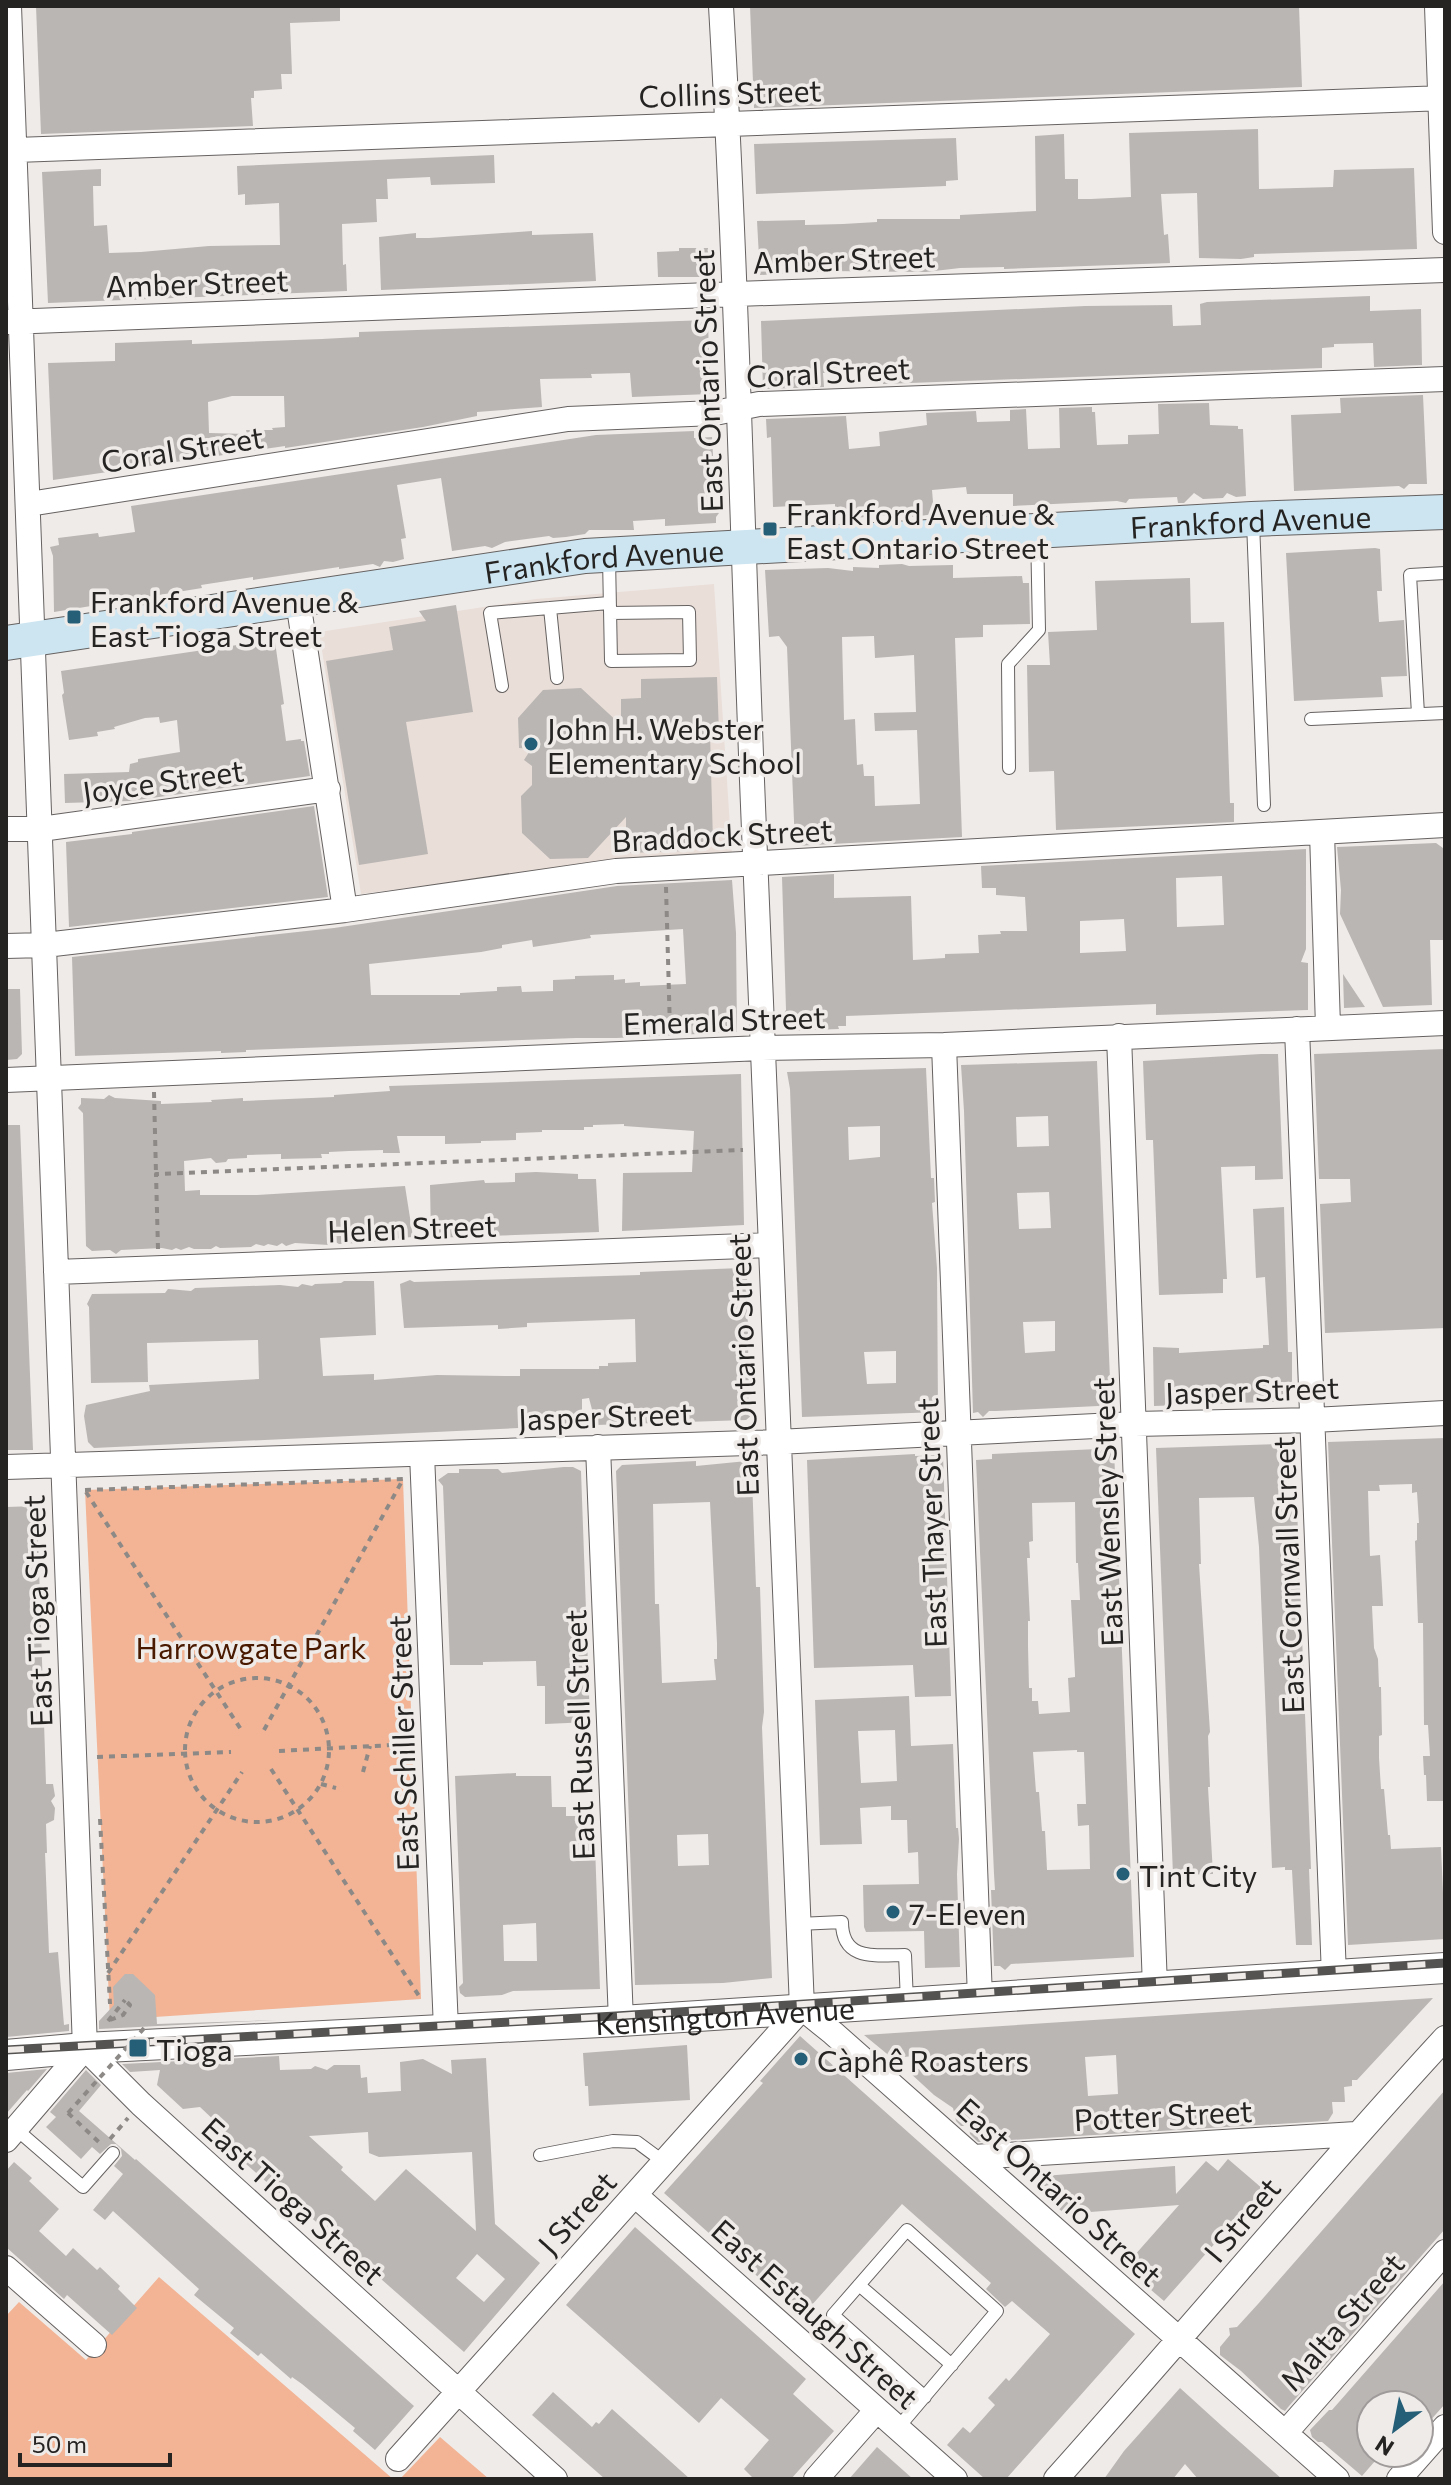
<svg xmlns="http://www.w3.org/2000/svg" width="1451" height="2485" font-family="Commissioner,sans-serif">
<rect width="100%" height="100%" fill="#efebe9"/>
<path fill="#eaded8" d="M714,584L732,856L609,863L361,894L319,632L536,599Z"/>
<path fill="#f2b495" d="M403,1479L421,1999L110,2020L85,1490Z
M159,2277L393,2479H6V2316L19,2302L86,2360Z
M440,2437L489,2479H400Z"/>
<path fill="#bab6b4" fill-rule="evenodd" d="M36,6H340V21L290,23L292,74H281L282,89L254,91V98H251L253,126L41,134Z
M750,6H1299L1302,87L754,108Z
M1258,129L1259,189L1333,187L1334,170L1414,168L1417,249L1254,254V257L1241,259L1199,258L1197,193L1161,194L1164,235L1168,234L1170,263L1004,269V267L960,268L926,272L826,271L760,275L757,221L805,220V225L843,224L877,222V219H960V215L1036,211L1035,136L1064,134L1065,179H1078V199H1091L1131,197L1129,133Z
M956,138L958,180L946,181V186L756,194L754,144Z
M494,155L495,183L431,185L430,177L387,179L388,199H376L377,222L342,224L343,265L346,264L347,291L48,303L42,172L101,169V186H93L94,226L107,225L109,253L141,252L209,246L280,245L279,203L245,205V194L238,195L237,166Z
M532,231V235L593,233L596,281L381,290L379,237L416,233V238H429Z
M679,248H708L709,270L706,277H658L657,252L679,251Z
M1370,296V311L1421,309L1422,365L1374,367L1373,343L1334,344V347L1322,348V368L883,384L882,367L845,368V373H823L824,387L763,389L761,321L1085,306L1172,305L1173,326L1201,325L1200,304L1207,302Z
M708,320L710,394L632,397L630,373L591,374L592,378L540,379L542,407L477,412V416L423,427L285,448V446L53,480L48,363L115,361V343L192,340V344L322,339L359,337V332ZM232,396H284L285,427L272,428L273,430H246L247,434L209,433L208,402Z
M1423,395L1427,484H1409L1404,489L1399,486L1294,491L1291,415L1341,413L1340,398Z
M1209,403L1210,425L1238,426V429H1243L1246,496L1236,497L1227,493L1223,498L1203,499L1194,493L1184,503H1178L1177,497L1129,499L1126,503L1117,501L1013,506V494H967L966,487L932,490L934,514L913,517L909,514L852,518V510H835V504L773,507L771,437L767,438L766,419L846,416L849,449L880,446L879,432L927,425L926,413L976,411L977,422L1010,421V410L1026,409L1028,449L1060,448L1059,408L1092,407V412H1095L1097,445L1128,444V435L1159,434L1158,404Z
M694,431V438L712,437L716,510L719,513L716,517V523L665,526V519L633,521L634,530H589L585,534L566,537L553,538L549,536L505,542L492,548L485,546L452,551L441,478L397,485L406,538L401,539L404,559L393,562L384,561L380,567L373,564L339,569V567L253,580V577L201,585L202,588L54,612L53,556L50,547L59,545L58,538L98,533L99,537L135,532L131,506L596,435Z
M1375,548L1380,549L1382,591H1377L1379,622L1404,620L1407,676L1381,677L1383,697L1294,701L1286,553Z
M902,564L909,566L953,565V578L1022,576L1023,583H1029L1030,624L983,625V637L955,638L962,837L795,846L787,647L779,636L769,637L765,570L828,568L853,571V567L879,568V565ZM874,636L875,658L914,655L916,712L874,713L875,731L917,730L920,804L875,806L874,776H864L863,764L857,765L855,719L844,720L842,637Z
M1190,578L1191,623L1224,622L1230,803H1234V822L1056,830L1054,771L1029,772L1027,665H1050L1048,632L1097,630L1095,581Z
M456,605L473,712L406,722L428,854L359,865L326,661L393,650L389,627L426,621L419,611Z
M258,642L259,644L275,642L284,704L281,705L286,741L301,739V741H304L310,776L130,801L65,803L64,774L129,772L130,764L138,762V759L180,752L177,720L160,723L159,717L145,718L114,727L115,729L97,732L98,736L69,740L62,695L64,693L61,671Z
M717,677L719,733H710L713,842H686V851L626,853V817L588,858L550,859L522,833L521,796L532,785V766L524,760L531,749L519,748L518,718L543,690L581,688L621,725V699L641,698V679Z
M314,806L328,897L69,927L66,842L132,834V832Z
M1436,843L1443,848L1445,862V940H1430L1432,1005L1383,1007L1340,914L1341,890L1337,847Z
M1306,849V949L1301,962L1308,963V1010L1156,1015V1004L873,1015L846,1016V1026H838L839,1029L784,1031V1013L786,1010L782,877L834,874V898L911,896L913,960L945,958V954L979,953L978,935L1001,934L1000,931H1027L1025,897L996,895V888H982L981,866ZM1222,876L1224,925L1177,927L1176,878ZM1124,919L1126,951L1080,953V921Z
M732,880L736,933L737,1032L617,1038H576L246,1050V1052L221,1053V1051L75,1056L72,957L334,928L617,886ZM683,929L686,984L640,986V982L625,983V979L614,980V975L575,976V979L553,980V991L522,992L521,986L497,987V991L460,993V995H371L369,964L481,952L502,948V945L532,940L533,947L591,938L590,935Z
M1343,974L1365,1007L1344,1008Z
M6,989H20L22,1054L17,1059L6,1060Z
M1445,1049V1328L1325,1333L1320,1204L1351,1202L1350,1179H1319L1314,1054Z
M1261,1054H1278L1283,1179L1255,1180V1166L1221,1167L1227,1279H1223V1293L1159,1295L1153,1140H1146L1143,1061Z
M1097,1061L1111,1404L1105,1410L1098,1406L996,1411H989L983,1417L978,1412L973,1413L964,1111L961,1065ZM1048,1116L1049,1146L1017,1147L1016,1117ZM1049,1192L1051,1228L1019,1229L1017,1193ZM1055,1321V1351L1025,1353L1023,1322Z
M926,1068L931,1178H934L935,1202L932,1203L937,1268L938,1412L802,1417L790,1089L787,1072ZM880,1126V1157L849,1160L848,1127ZM896,1351V1383L867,1384L864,1352Z
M741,1074L744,1225L622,1231L623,1173L692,1172L694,1131L624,1126V1124L593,1125V1127H584V1130H542V1132L516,1133V1140L481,1141V1143L445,1144V1136H397L400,1153H383V1150L349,1151L329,1152V1154H321L322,1158L281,1159V1154L247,1155V1158L228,1159L226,1162L216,1163L211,1158L184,1161L185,1191L200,1190V1195H257L405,1186L413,1237L399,1238L394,1243L391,1241L339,1244L334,1241L329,1245L295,1243L286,1246L282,1243L277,1246L268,1244L264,1246L256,1244L251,1247L220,1248L216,1246L211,1249H194L189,1247L181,1250L176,1248L172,1250L162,1248L121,1250L116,1254L110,1250L92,1251L86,1246L83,1113L78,1108L81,1104V1098L104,1099L109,1095L115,1098L161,1101V1104L212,1102L211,1100L243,1098V1101L334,1097V1095L390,1091L389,1086Z
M6,1125H20L33,1450H6Z
M536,1172L578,1174V1179H596L599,1232L431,1238L430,1185L484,1180L485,1183L515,1182V1173Z
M1284,1207L1288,1352H1292V1401L1154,1406L1153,1347L1179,1348V1353L1263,1348V1345H1269L1265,1277L1256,1278L1253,1209Z
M741,1268L747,1273L749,1406L757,1411L746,1420L596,1425L589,1398L582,1399V1425L94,1448L88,1442L84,1416L86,1405L150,1391L149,1385L259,1379L258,1340L147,1343L148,1382L91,1383L89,1307L87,1304L92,1294L165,1293L168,1289L191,1291L195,1288L280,1285L298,1287L302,1284L312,1286L315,1284L341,1283L344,1281H374L376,1335L320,1338L323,1376L374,1374V1380L437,1375L505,1376H520V1369H599V1366H608V1363L636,1362L635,1319L527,1323V1327L498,1329V1325L404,1328L400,1284L410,1280L414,1282L640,1275V1272Z
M1445,1438V1801H1427L1426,1775H1424L1423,1756H1430L1428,1725H1424L1423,1623H1418L1417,1596L1415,1541L1417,1540V1523H1419L1417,1492L1412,1493V1484L1379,1485L1380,1491H1368L1370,1556L1380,1555L1382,1587L1383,1606H1372L1374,1648L1378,1659L1379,1687H1381L1382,1735L1379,1736V1758L1381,1789H1384L1388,1835H1390L1391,1849L1441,1847L1445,1939L1348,1945L1328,1442Z
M1278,1444L1282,1507H1297L1311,1869H1309L1312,1945H1296L1292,1870H1285V1867L1272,1868L1259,1547L1254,1497L1199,1498L1201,1564H1199L1210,1732L1208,1736L1210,1787H1208L1213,1874L1173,1875L1156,1448Z
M1098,1449H1114L1134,1957L1011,1964L1005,1970L1000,1966H994L991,1890H995L994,1874L976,1460L992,1459V1454ZM1075,1502L1076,1563H1078L1080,1600H1071L1075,1674V1677L1068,1678L1070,1712L1039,1714L1038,1701H1032V1688H1029L1028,1646V1621H1030L1027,1558H1030L1029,1542L1033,1541L1032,1503ZM1077,1750V1752H1084L1086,1804H1077L1078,1826L1089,1825L1090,1869L1047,1870L1045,1831H1042L1039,1792H1036L1033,1752Z
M915,1454V1456L943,1455L951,1696L915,1697L913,1665L814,1668L807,1460Z
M696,1461V1466L747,1461L757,1470L752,1479L756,1587H760L764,1712L762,1727L772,1978L723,1983L635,1985L616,1471L622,1465ZM710,1502L717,1643V1659H714L716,1680L662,1683L659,1604H655L653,1504ZM708,1834L709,1865L678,1866L677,1835Z
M564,1467H573L581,1471L590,1722L545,1724V1686H537L536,1661L483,1662V1665H450L443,1486L438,1480L448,1473H459V1469H498L502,1473Z
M37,1506L46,1784H53L55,1796L51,1801L55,1808L54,1820L46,1824L47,1853H45L49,1953L58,1952L64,2025L69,2024V2031L6,2037V1507Z
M909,1696L911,1746L953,1744L956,1828H958L959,1839L957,1874L960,1967L925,1968L924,1931L866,1932L864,1927L863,1885L919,1884L918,1852L908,1853L907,1820H891V1806L860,1808L862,1844L820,1845L815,1700ZM895,1730L897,1781L861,1783L858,1731Z
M516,1773V1776H551L552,1807H566V1816H594L600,1989L513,1991L502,1995L465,1997L460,1993L459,1987L463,1983L455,1776ZM536,1923L537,1961H504L503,1925Z
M125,1974H133L155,1995L157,2024L277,2020L99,2029V2021L114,2005L113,1987Z
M1433,1998L1357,2080H1352V2086L1344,2087L1345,2102H1332L1333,2113L1328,2121L978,2142L970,2134L969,2126H961L956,2121L953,2108L934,2095L909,2072L926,2055L892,2058L864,2035ZM1116,2055L1118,2094L1088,2096L1085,2057Z
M800,2036L1135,2334L1006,2479H985L947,2445L963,2427L970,2433L995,2405L988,2398L1006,2378L1009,2381L1050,2334L1012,2301L1005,2307L986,2289L991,2283L902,2204L802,2316L664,2193L763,2083L760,2081Z
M687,2045L690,2100L589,2106L588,2086H585L583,2053Z
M279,2056L280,2070L311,2069L315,2066L327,2070L334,2065H360L361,2078L367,2077L368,2093L401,2091L400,2062L423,2059L452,2074L451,2060L486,2058L495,2224L540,2263L464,2352L281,2191L279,2193L219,2140L212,2133L219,2125L200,2107L183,2109L157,2085L160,2070L130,2072L122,2064ZM368,2132L369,2153L379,2157L472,2152L476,2231L406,2169L375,2201L341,2170L343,2167L309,2136ZM477,2254L505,2279L484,2302L456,2278Z
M47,2069L28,2091L27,2090L6,2114V2073Z
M86,2070L101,2085L79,2111L135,2160L136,2159L414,2406L375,2450L353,2431L355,2428L302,2384L292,2377L291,2379L261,2353L258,2356L230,2333L234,2328L194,2295L199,2289L113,2211L105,2220L93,2210L123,2174L114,2166L122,2156L121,2149L116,2144H111L100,2154L92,2147L81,2159L46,2127L56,2117L50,2112Z
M1445,2090V2229L1289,2406L1285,2411L1281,2409L1241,2371L1220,2355V2347L1230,2335L1229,2328L1237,2327L1258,2304Z
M1228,2159L1263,2189L1164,2301L1130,2272L1131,2270L1126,2265L1179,2205L1065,2214L1045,2197L1043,2176L1175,2166L1176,2194L1206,2161L1218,2171Z
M14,2162L32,2178L29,2181L59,2209L39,2231L66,2256L73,2248L97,2270L100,2267L120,2286L118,2289L137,2308L112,2335L67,2295L64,2299L6,2247V2171Z
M635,2227L806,2379L793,2394L834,2431L791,2479H754L744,2469L769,2440L721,2398L699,2423L566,2305Z
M1445,2281V2404L1419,2433V2405H1403L1394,2398L1388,2405H1371V2453H1382L1362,2476L1322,2442H1318L1312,2437L1310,2430L1329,2410H1332Z
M1180,2388L1223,2427L1282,2479H1198L1185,2464L1173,2479H1104L1124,2451Z
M553,2392L592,2427L596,2422L599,2424L612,2409L690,2479H605L532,2415Z
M877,2447L913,2479H849Z"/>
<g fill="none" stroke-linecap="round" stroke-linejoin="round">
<defs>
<path id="service" d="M1253,522L1264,805
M609,558L611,661L690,660L689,612L610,613
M550,608L557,678
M502,686L490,613L609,603
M1418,714L1410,575L1445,573
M1311,719L1445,713
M1009,768L1008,664L1039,630L1037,531
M798,1924L842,1922C842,1962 877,1955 905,1955L907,2002
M16,2129L83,2187L113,2153
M540,2155L613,2141L637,2142L664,2162
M859,2285L952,2365
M897,2429L997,2311L907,2230L833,2315L925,2397"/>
<path id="minor" d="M9,6L85,2048L141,2104L555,2479
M721,6C736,264 742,522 752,781C767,1190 783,1599 802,2008
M1437,6L1445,232
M16,150L1445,98
M8,322L736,294L1445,270
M29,504L568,419L715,413L759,404L1445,379
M298,601L345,910
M6,829H41L328,789
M1322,832L1328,1027
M6,946L45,945L345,910L616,871L1445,825
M1297,1029L1334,1976
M1119,1036L1155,1987
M944,1045L980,1998
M6,1080L762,1048L944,1045L1445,1023
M56,1272L770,1245
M598,1447L621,2021
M422,1454L446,2029
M6,1467L777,1442L1135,1424L1313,1420L1445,1413
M802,2008L833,2033L1337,2479
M6,2140L85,2048
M973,2157L1356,2134
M635,2195L955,2479
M6,2268L94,2345
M1286,2432L1445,2252
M398,2459L802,2008
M816,2479L876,2411
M1056,2479C1187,2333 1312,2182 1445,2038
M1399,2479L1445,2427"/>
<g id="tertiary">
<path id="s1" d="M6,2055L85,2048L621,2021L1445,1968"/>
</g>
<g id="secondary">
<path id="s2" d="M6,643L585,556L1252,519L1445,512"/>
</g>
</defs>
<use href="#service" stroke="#666261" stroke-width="14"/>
<use href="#minor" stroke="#666261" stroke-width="26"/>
<use href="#tertiary" stroke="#666261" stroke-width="32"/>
<use href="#secondary" stroke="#666261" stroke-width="36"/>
<path stroke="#8c8987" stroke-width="4" stroke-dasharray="6 6" stroke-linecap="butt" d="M666,887L670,1030
M154,1092L156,1174
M158,1249L156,1174L743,1150
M85,1490L403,1479
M86,1492L242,1731
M185 1750a72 72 0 1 1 144 0a72 72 0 1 1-144 0Z
M264,1730L401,1483
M279,1751L412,1744
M97,1757L231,1752
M271,1769L421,1999
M363,1772L370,1746
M321,1784L336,1788
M100,1819L110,2004
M108,1973L242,1772
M110,2020L123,2015L130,2005L125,2000
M108,2021L125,2000
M68,2113L102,2145
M110,2139L128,2118"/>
<use href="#service" stroke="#fff" stroke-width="12"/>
<use href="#minor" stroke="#fff" stroke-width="24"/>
<use href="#tertiary" stroke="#fff" stroke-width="30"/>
<use href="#secondary" stroke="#cce5f1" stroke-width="34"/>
<defs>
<path id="rail" d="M6,2050L616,2016L1445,1963"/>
</defs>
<use href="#rail" stroke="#555351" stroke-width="9"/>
<use href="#rail" stroke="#efebe9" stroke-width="6" stroke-dasharray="18" stroke-linecap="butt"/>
<path stroke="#8c8987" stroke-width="4" stroke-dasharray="6 6" stroke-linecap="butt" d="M68,2113L146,2026"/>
</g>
<g fill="#255e77" stroke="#efebe9" stroke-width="3">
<rect x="762" y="521" width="16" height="16" rx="4"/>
<rect x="66" y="609" width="16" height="16" rx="4"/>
<circle cx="531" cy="744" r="8"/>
<circle cx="1123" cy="1874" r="8"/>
<circle cx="893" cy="1912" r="8"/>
<rect x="128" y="2038" width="20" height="20" rx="4"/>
<circle cx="801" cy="2059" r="8"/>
</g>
<g text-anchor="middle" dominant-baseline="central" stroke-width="7" stroke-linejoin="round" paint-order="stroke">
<g font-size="30" fill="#262423" stroke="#efebe9">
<text transform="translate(730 92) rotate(-2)">Collins Street</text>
<text transform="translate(844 258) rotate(-2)">Amber Street</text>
<text transform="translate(197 282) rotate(-2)">Amber Street</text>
<text transform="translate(828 371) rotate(-3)">Coral Street</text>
<text transform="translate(706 381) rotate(-92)">East Ontario Street</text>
<text transform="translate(182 448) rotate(-9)">Coral Street</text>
<text stroke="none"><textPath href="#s2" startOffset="1252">Frankford Avenue</textPath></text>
<text stroke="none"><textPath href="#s2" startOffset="604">Frankford Avenue</textPath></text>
<text transform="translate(163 780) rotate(-8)">Joyce Street</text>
<text transform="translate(722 834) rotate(-3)">Braddock Street</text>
<text transform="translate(724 1019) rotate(-2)">Emerald Street</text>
<text transform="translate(412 1227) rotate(-2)">Helen Street</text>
<text transform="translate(742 1365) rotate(-92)">East Ontario Street</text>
<text transform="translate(1252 1389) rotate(-2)">Jasper Street</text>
<text transform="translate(605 1415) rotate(-2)">Jasper Street</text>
<text transform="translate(1106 1512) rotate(-92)">East Wensley Street</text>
<text transform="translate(930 1523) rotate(-92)">East Thayer Street</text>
<text transform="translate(1287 1575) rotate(-92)">East Cornwall Street</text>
<text transform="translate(36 1611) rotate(-92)">East Tioga Street</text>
<text transform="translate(578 1735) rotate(-92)">East Russell Street</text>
<text transform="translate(402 1743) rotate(-92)">East Schiller Street</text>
<text stroke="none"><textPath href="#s1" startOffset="720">Kensington Avenue</textPath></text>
<text transform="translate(1163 2114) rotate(-3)">Potter Street</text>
<text transform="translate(1060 2191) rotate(42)">East Ontario Street</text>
<text transform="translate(294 2200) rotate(42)">East Tioga Street</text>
<text transform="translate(576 2212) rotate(-48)">J Street</text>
<text transform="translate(1241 2219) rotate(-50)">I Street</text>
<text transform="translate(816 2313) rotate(42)">East Estaugh Street</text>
<text transform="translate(1341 2321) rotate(-49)">Malta Street</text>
</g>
<g font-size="30" fill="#262423" stroke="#efebe9" text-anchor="start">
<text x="786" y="512">Frankford Avenue &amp;<tspan x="786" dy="34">East Ontario Street</tspan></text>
<text x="90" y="600">Frankford Avenue &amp;<tspan x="90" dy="34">East Tioga Street</tspan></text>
<text x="547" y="727">John H. Webster<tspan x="547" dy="34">Elementary School</tspan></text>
<text x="1139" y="1874">Tint City</text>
<text x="909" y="1912">7-Eleven</text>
<text x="156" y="2048">Tioga</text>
<text x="817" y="2059">Càphê Roasters</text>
</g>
<g font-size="30" fill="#491a00" stroke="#efebe9">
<text x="251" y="1646">Harrowgate Park</text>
</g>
</g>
<rect width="1451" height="2485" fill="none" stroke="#262423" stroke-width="16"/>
<g transform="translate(1395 2429) rotate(212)"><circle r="38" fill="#efebe9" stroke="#9f9b9a" stroke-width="2"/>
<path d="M0-6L14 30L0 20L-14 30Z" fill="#255e77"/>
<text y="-12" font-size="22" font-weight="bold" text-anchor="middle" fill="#262423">N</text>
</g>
<path d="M20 2453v12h150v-12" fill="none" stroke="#262423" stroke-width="4"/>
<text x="32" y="2453" font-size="24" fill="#262423" stroke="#efebe9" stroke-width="6" paint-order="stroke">50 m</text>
</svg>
